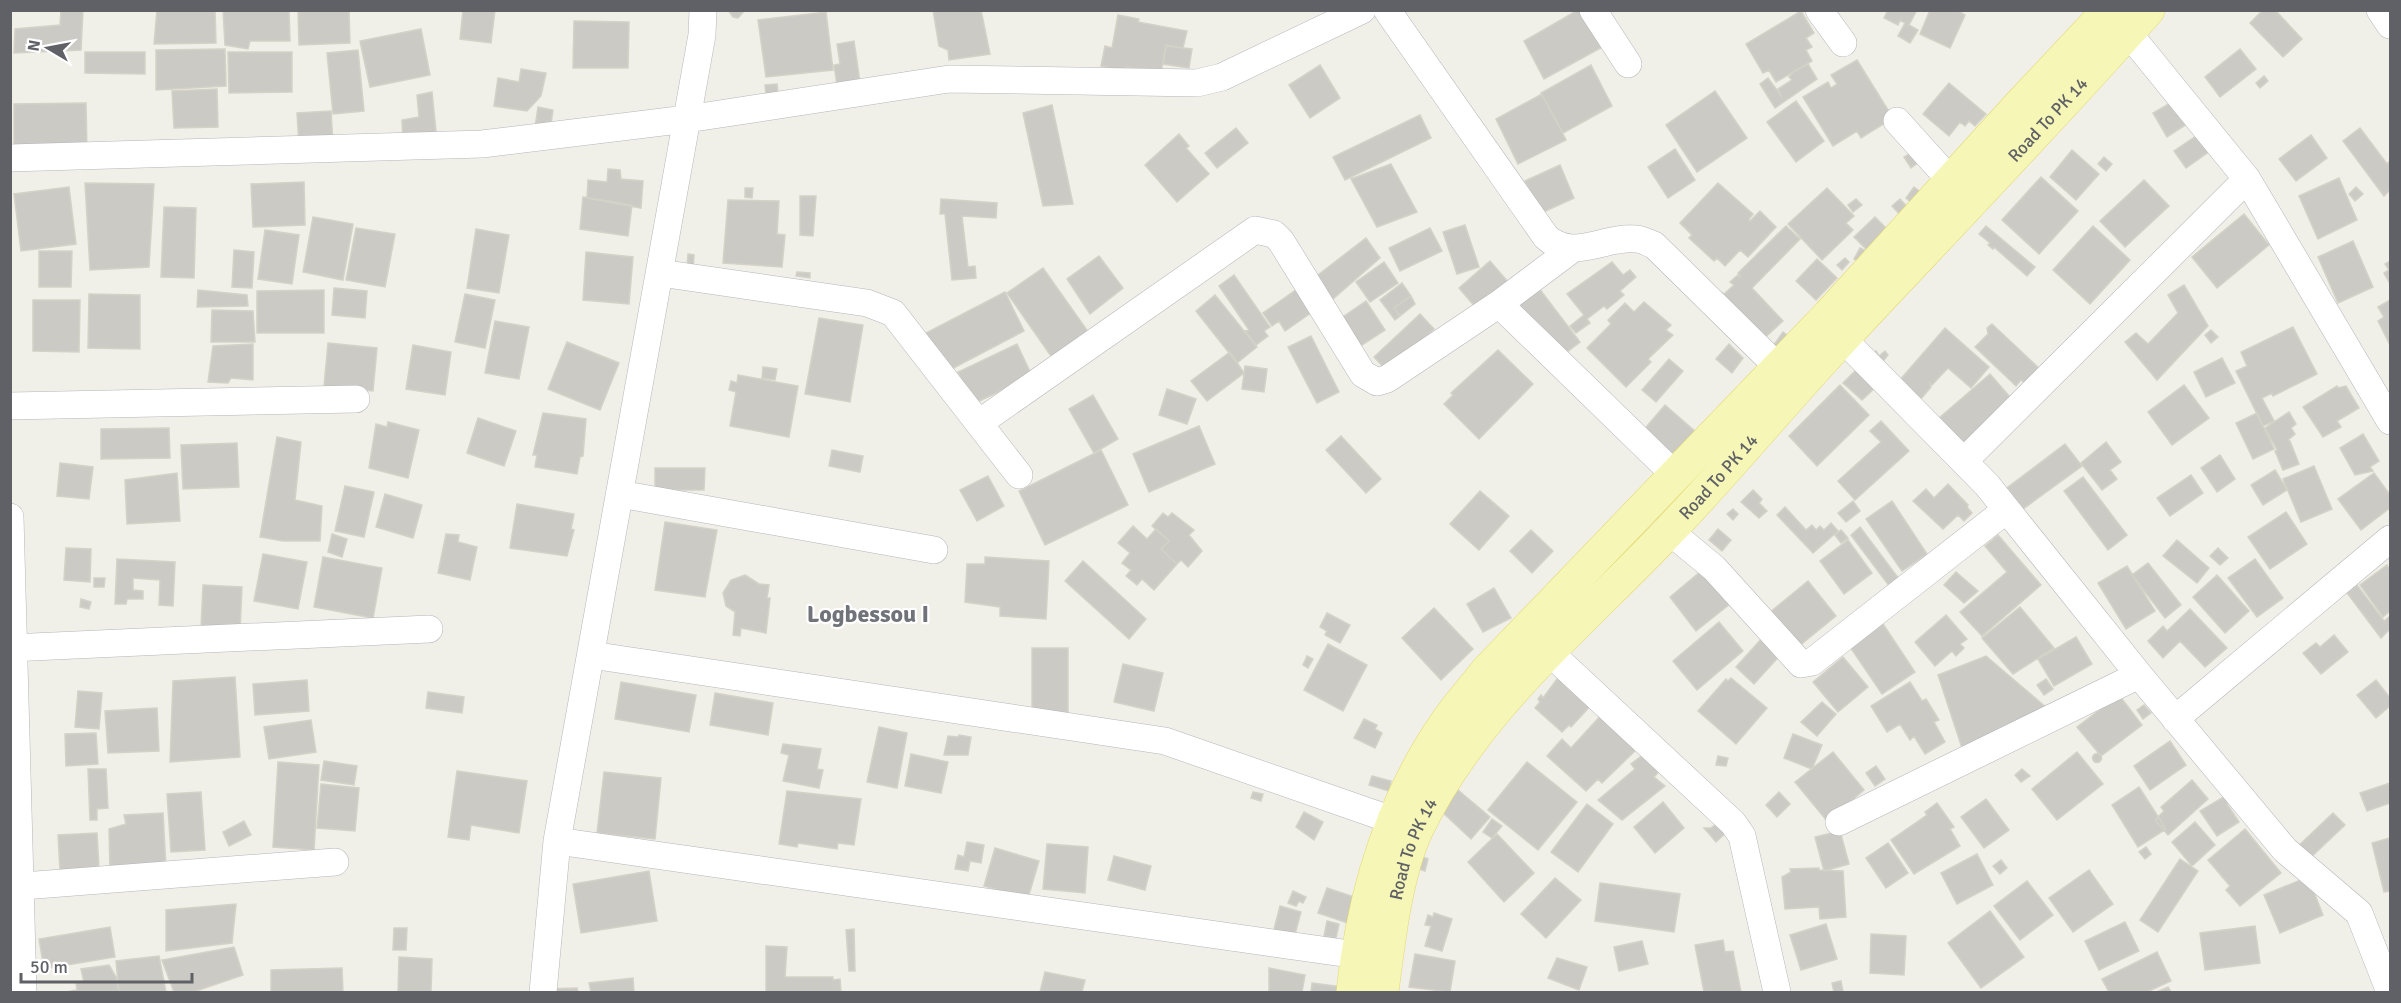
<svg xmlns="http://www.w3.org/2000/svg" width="2401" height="1003" font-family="Signika,sans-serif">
<rect width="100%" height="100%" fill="#f0efe8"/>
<path fill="#cbcac5" stroke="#d4d2c7" stroke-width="1.5" d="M61,10H83L81,50L14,53L15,29L60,25Z
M157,10H215L216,43L154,44Z
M223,10H289L290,41H250L248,49L225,45Z
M298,10H349L350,43L299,45Z
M463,10H495L491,43L460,39Z
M728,10H745L738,18L733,17Z
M933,10H981L990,54L949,60L948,50L939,46Z
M1578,10H1590L1608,44L1544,79L1524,41Z
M1888,10H1917L1909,25L1918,30L1910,43L1898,36L1905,23L1900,20L1898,25L1884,18Z
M1930,10H1957L1965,15L1950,48L1920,34Z
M2263,10H2275L2302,39L2283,57L2250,23Z
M1801,11L1814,33L1806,38L1812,47L1806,50L1812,61L1776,82L1769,70L1763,73L1746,44Z
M826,12L833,70L766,77L758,20Z
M1118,15L1139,19L1138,22L1187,31L1183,48L1166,45L1161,73L1126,67V71L1101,66L1105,46L1112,48Z
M574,21L629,22L628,68H573Z
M421,29L430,75L370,87L360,41Z
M854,41L860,82L837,85L834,65L840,64L837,44Z
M1166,46L1192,49L1189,68L1163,64Z
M225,49L226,86L156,90V50Z
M2240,49L2256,69L2220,97L2205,77Z
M358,50L364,111L333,114L327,53Z
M85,52H145V74L85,73Z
M228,52H292V92L229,93Z
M1857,60L1893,118L1861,138L1857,131L1833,146L1803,97L1828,82L1831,88L1837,84L1831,75Z
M1808,64L1817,79L1775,108L1760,84L1768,78L1782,97L1778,89L1792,80L1789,77L1793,72Z
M1320,65L1340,98L1310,118L1289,85Z
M1591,65L1612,106L1563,133L1541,93Z
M521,69L546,73L541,96L527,111L494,106L498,78L519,82Z
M2264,76L2268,81L2260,88L2256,83Z
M1949,83L1986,114L1975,126L1969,121L1965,126L1960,122L1949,136L1923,114Z
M777,84L778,93L766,94L765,85Z
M217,89L218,127L174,128L172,91Z
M1715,91L1747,138L1697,172L1666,125Z
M432,92L437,141L403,145L402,120L419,117L417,95Z
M1542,94L1566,140L1518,164L1496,119Z
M1796,101L1824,141L1796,162L1767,122Z
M2174,101L2187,124L2167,137L2153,113Z
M86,103L87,152L14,153V104Z
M1052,105L1073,204L1043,206L1023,113Z
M538,107L553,110L548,144L533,141Z
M331,111L333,143L299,145L297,113Z
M1420,115L1431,138L1345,180L1333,157Z
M1236,128L1248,143L1217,168L1205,153Z
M2360,128L2387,164L2390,161V190L2384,196L2343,141Z
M1179,134L1189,146L1186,148L1209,174L1177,202L1145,165Z
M2199,134L2210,151L2186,168L2174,151Z
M2311,135L2327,158L2296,181L2279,159Z
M1675,149L1695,180L1668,198L1648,167Z
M2072,150L2099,174L2076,200L2050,177Z
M1913,152L1919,162L1911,168L1904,157Z
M2104,157L2112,164L2106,171L2098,164Z
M1391,164L1417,212L1377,227L1351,179Z
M1560,165L1574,198L1539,214L1525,181Z
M608,169L620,170L621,179L643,181L641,208L587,198L588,180L607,182Z
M2041,177L2078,211L2039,254L2002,220Z
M2339,178L2357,220L2318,239L2299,196Z
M2144,180L2169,206L2125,247L2100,221Z
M304,182L305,225L253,227L251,184Z
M85,183L154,184L149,267L90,270Z
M1718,183L1753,214L1749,219L1750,221L1760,211L1776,227L1748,257L1740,250L1725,266L1717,258L1714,261L1689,238L1692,235L1680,223Z
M69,187L76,244L21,251L14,194Z
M1914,187L1924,195L1916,206L1906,198Z
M2356,187L2363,194L2355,201L2349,194Z
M745,188H753L752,198L745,197Z
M1827,188L1854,216L1846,223L1853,230L1822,260L1788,224Z
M800,196H816L813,236L800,235Z
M583,197L632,205L628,236L580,229Z
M941,199L997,203L996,218L962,216L968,267L975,266L976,278L952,280L945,214H940Z
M1856,199L1862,205L1853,212L1848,205Z
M1900,199L1910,210L1902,217L1892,206Z
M728,200L779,201L777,234L785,235L782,267L723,263Z
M164,207L196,208L194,278L161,277Z
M2244,214L2269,245L2217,288L2192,257Z
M313,217L353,224L343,280L303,272Z
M1875,217L1889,231L1868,251L1854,237Z
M1465,225L1479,267L1457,274L1443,232Z
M1786,226L1800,239L1752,288L1783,321L1759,343L1716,296L1721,292L1724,294L1734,285L1730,282L1738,275L1741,278L1738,273Z
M1986,226L2035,267L2027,276L1994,247L1993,249L1988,245L1990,243L1979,234Z
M2093,226L2130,260L2090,304L2053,270Z
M356,228L395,234L385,287L346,280Z
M1430,228L1442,251L1400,271L1389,248Z
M476,229L509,235L499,293L467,288Z
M265,230L299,235L292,284L258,279Z
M1366,238L1380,258L1333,299L1314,278Z
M2353,241L2373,287L2338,303L2318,257Z
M1860,248L1872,254L1866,265L1854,259Z
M234,250L254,252L252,288L232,287Z
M39,251H72L71,287H39Z
M586,252L633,257L629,304L583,300Z
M688,254L694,255L693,271L687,270Z
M1099,256L1123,288L1090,314L1067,279Z
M1845,258L1849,262L1842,270L1837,265Z
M1817,259L1837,278L1816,300L1796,281Z
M1490,261L1508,282L1477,309L1459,288Z
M2390,261V284L2384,273L2389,270L2385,264Z
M1384,262L1398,283L1370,302L1356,282Z
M1612,262L1623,275L1630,270L1636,277L1620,291L1624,295L1607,309L1604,306L1587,319L1590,323L1576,333L1570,326L1584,315L1567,294Z
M1043,268L1089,333L1053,359L1007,293Z
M797,272L810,273V278L796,276Z
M1234,275L1270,327L1264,331L1268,336L1256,345L1245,331L1249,330L1219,286Z
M1402,283L1411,296L1394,308L1400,316L1395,320L1380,300Z
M2184,285L2208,326L2157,380L2125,342L2136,333L2148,344L2178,313L2168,295Z
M1300,287L1315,310L1285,331L1279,321L1272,326L1263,313Z
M1538,287L1580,342L1558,359L1516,304Z
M334,288L367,291L365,318L332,315Z
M198,290L247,295L248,306L197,307Z
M324,290V333H257V291Z
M1005,292L1024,331L944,373L924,334Z
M89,294L140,295V349L88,348Z
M465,294L495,300L485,348L455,342Z
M1215,295L1257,347L1237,363L1196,311Z
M1411,296L1415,304L1400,316L1394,308Z
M33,300H80L79,352L33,351Z
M2390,300V345L2378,321L2384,317L2378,307Z
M1366,301L1385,330L1359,347L1340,319Z
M1644,302L1671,325L1666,330L1673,335L1648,359L1651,362L1626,387L1587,348L1611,324L1608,320L1625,303L1634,312Z
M212,310L253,311L255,342H211Z
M1420,314L1434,329L1388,372L1374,357Z
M819,318L863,325L850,402L805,394Z
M495,321L529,327L519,379L485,373Z
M1992,324L2043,372L2029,387L2021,380L2016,386L1975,347L1988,334L1987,328Z
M2293,327L2317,374L2273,396L2272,393L2262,398L2274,421L2263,426L2236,371L2247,366L2241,352Z
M1945,328L1989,367L1971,388L1948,368L1932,385L1930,383L1931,387L1920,400L1899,381Z
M2211,330L2218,337L2211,343L2205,335Z
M1783,332L1792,339L1782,353L1773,346Z
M1311,336L1339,392L1317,403L1288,347Z
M567,342L619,363L600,410L548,389Z
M328,343L377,348L373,391L324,386Z
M253,344V380L231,378L228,383L208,382L213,346Z
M1017,344L1032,376L973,404L958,372Z
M1729,344L1743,358L1732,373L1716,359Z
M413,345L451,352L445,395L406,389Z
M1498,350L1533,384L1479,439L1444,404L1453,395L1451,393Z
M1876,351L1879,356L1885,351L1888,355L1881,364L1871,356Z
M1230,352L1244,373L1207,401L1191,381Z
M2222,358L2235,383L2206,397L2194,372Z
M1669,359L1683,371L1656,402L1642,390Z
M1245,366L1267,369L1264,392L1242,389Z
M763,367L777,369L775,380L762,378Z
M1859,367L1877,386L1862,400L1843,383Z
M1990,374L2016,404L1965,449L1939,418Z
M738,375L798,386L789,437L730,426L736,392L729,390L731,381L737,383Z
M1840,385L1869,415L1817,466L1789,436Z
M2184,385L2209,418L2172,445L2148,412Z
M2337,386L2338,388L2346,386L2359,408L2337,421L2341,427L2323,437L2303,407Z
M1167,389L1196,399L1187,424L1159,415Z
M1093,395L1118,439L1094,453L1069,409Z
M1665,405L1696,432L1673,459L1642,432Z
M2289,412L2296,424L2291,428L2295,434L2288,440L2290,441L2299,464L2283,470L2275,451L2277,450L2265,428Z
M543,413L586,419L583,456L580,457L577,474L535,467L537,455H533Z
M2257,413L2274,449L2253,459L2236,423Z
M478,418L516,431L504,466L467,453Z
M1881,421L1909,451L1855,500L1838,481L1881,442L1870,431Z
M388,422L419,430L408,478L369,468L376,424L387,427Z
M1199,426L1215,464L1149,492L1133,454Z
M169,428L170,458L101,459V429Z
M2363,434L2379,461L2370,467L2373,471L2355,475L2340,448Z
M1341,436L1381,479L1366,493L1326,450Z
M277,437L301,442L295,500L322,506L320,541H283L260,537Z
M2106,442L2121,462L2110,470L2117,479L2102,490L2081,463Z
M237,443L239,487L183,489L181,445Z
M2065,444L2082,466L2023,509L2007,488Z
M832,450L863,456L860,472L829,466Z
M1101,450L1128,505L1045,545L1019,491Z
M2220,455L2235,479L2217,492L2201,468Z
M60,463L93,467L89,499L57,496Z
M2314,466L2332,509L2301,522L2283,479Z
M655,468H705L704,490H655Z
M2275,470L2287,490L2263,505L2251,485Z
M177,473L180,521L127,524L125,480Z
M2374,473L2390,495V508L2361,530L2338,499Z
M2191,475L2203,493L2170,516L2157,498Z
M988,476L1004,506L977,521L960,490Z
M2083,477L2127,535L2108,550L2064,491Z
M1948,484L1968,505L1967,507L1972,513L1964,521L1958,515L1943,529L1913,501L1926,489L1934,498Z
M345,486L374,492L364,537L335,531Z
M1753,490L1762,499L1759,503L1767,511L1759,518L1741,502Z
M1480,491L1509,516L1479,550L1450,524Z
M385,494L422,505L413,538L376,527Z
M1853,501L1860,511L1846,522L1838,513Z
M1892,501L1927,554L1902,571L1866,519Z
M517,504L574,514L571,529L574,530L567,556L510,548Z
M1785,507L1806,530L1812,525L1816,530L1820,526L1824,530L1831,523L1838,531L1813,553L1777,515Z
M1733,509L1738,514L1733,520L1727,514Z
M2286,512L2307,544L2270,569L2248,537Z
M1163,513L1168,517L1172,513L1194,530L1189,535L1202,551L1188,567L1181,560L1177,564L1161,549L1169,541L1152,526Z
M665,522L717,530L705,597L655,590Z
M1133,526L1147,539L1156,529L1169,541L1161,549L1177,564L1154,590L1142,579L1137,585L1126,576L1131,570L1122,563L1130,553L1118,543Z
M1860,527L1902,583L1893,591L1851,535Z
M1718,529L1731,540L1722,551L1709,540Z
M1531,530L1553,551L1532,573L1510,551Z
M1841,530L1848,538L1841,543L1835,535Z
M332,534L347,539L342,557L328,552Z
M446,534L459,535L458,542L477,547L470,580L438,573Z
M1998,535L2041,585L1982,636L1960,612L2007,572L1985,546Z
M1848,540L1872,573L1844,594L1820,561Z
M2177,540L2209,568L2197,583L2163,556Z
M66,548L91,549L90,582L64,580Z
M2218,548L2228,558L2220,565L2210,556Z
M263,554L307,562L298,609L254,601Z
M323,557L382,568L373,618L314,607Z
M985,557L1049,561L1046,619L1000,616V607L965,602L967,564H985Z
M117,559L175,562L173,606L159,605L160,580L133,578V590L143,591V599H127L126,604H115Z
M2255,559L2283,598L2257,617L2228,578Z
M1083,561L1146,619L1129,639L1065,581Z
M2148,563L2181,605L2165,618L2132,575Z
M2387,565L2390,570V611L2383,617L2360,585Z
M1707,566L1735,600L1696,631L1670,597Z
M2127,566L2155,611L2126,629L2098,583Z
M1956,572L1978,591L1964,603L1944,585Z
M745,575L759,584L769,585L767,598H770L766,633L741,628L740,636L733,635L735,612L726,606L723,593L731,580Z
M2217,575L2249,611L2225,633L2193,597Z
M94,578H105L104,587H94Z
M1808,581L1836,616L1798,647L1769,613Z
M203,585L242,587L240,630L201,628Z
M2357,585L2384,621L2390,616V629L2381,638L2347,593Z
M1494,588L1511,618L1483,632L1467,604Z
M81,599L91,602L89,609L80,607Z
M2020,607L2054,648L2013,674L1982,638Z
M1434,608L1473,649L1441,680L1402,638Z
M2190,609L2227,648L2205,667L2180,641L2163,658L2148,641L2163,626L2167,631Z
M1327,613L1350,625L1340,643L1325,635L1327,631L1320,627Z
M1946,615L1967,639L1960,644L1964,648L1956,656L1952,651L1935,666L1915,642Z
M1879,618L1915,672L1882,694L1846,641Z
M1719,622L1743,651L1697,690L1673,661Z
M2334,635L2348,652L2321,674L2303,653L2316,643L2320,647Z
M1764,636L1783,652L1754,684L1736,667Z
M2076,637L2092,664L2054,686L2038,659Z
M1328,644L1367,665L1343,711L1304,690Z
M1032,648H1068V712L1032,713Z
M1307,656L1313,659L1308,668L1303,665Z
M1986,656L2047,708L1962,748L1938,675Z
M1843,657L1868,687L1838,712L1813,682Z
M1123,664L1163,673L1154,711L1114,702Z
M1560,675L1594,702L1571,727L1569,725L1562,732L1535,708L1540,702L1538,699L1541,695L1543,698Z
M235,677L240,757L170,762L173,681Z
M1731,678L1767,708L1736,744L1698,711L1726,679L1728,681Z
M2046,679L2053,689L2044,695L2037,685Z
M307,680L309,711L255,715L253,684Z
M2376,680L2390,698V706L2376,718L2357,695Z
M621,682L696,695L689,732L615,719Z
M1910,682L1922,701L1926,699L1939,720L1934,722L1945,742L1925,754L1914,736L1910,740L1900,724L1887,732L1871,706Z
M78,691L102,693L99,729L75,727Z
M428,692L464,697L462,713L426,708Z
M715,693L773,703L768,735L710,725Z
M2119,695L2142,725L2101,756L2077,727Z
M1822,702L1836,714L1817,736L1801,722Z
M2144,705L2151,713L2143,719L2137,710Z
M157,708L159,751L108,753L105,711Z
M1603,713L1640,746L1602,783L1598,779L1586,791L1547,756L1562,739L1571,748Z
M1364,719L1377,725L1375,729L1382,733L1375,748L1354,738Z
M311,720L316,752L269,759L264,727Z
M879,727L907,733L897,788L867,782Z
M96,733L98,764L66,766L65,734Z
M1793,734L1822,745L1812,769L1784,758Z
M959,735L971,737L968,755H944L948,736L958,737Z
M2170,741L2186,765L2150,790L2134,766Z
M783,744L821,749L817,769L823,770L819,788L783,781L789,755L781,753Z
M1647,752L1663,767L1654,777L1665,786L1622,820L1598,800L1635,769L1631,764Z
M1833,752L1864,790L1827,821L1795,782Z
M2077,752L2103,784L2057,820L2032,789Z
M2092.5 758a4.5 4.5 0 1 1 9 0a4.5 4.5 0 1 1-9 0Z
M911,754L948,762L941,793L905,786Z
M1718,756L1728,758L1726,766L1716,765Z
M324,761L357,766L354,785L321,780Z
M278,762L319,765L314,850L273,847Z
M1527,762L1577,802L1538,850L1488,810Z
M1876,766L1885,779L1875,786L1866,773Z
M88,769H106L108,808L97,809V820H90Z
M2022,769L2030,776L2021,782L2015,775Z
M457,771L527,781L519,833L471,825L469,840L448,837Z
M604,772L661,778L655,839L597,833Z
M1372,776L1391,781L1389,791L1369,785Z
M2192,780L2208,799L2168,835L2155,820L2164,811L2161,807Z
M2390,783V803L2367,811L2360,793Z
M321,784L359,788L355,831L317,828Z
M2139,787L2166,829L2138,847L2112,805Z
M1458,790L1490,817L1471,839L1440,810Z
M787,791L861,799L854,845L838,843L837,849L798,843L797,847L779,844Z
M201,792L205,850L171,852L167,794Z
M1253,792L1263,794L1261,801L1251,798Z
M1779,792L1790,804L1777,817L1766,805Z
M2227,795L2231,802L2227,804L2239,822L2217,836L2200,811Z
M1986,799L2009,830L1984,848L1961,817Z
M1663,802L1684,828L1655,853L1634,827Z
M1937,803L1954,827L1950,829L1960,846L1914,874L1891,840L1927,815L1925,812Z
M1587,804L1613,824L1578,872L1551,852Z
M1304,812L1323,822L1314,840L1296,827Z
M163,813L166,868L110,870L109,829L126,824L124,815Z
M2333,813L2345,825L2305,863L2294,850Z
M1492,819L1502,826L1492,838L1483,832Z
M1721,820L1729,830L1716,842L1704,828H1711Z
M244,821L251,835L229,846L223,832Z
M2195,822L2215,845L2192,866L2172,842Z
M2245,829L2281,873L2240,906L2226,890L2230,886L2208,860Z
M1840,831L1849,864L1824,871L1815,837Z
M97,833L99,868L60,870L58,835Z
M1497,834L1534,873L1504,902L1468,862Z
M2390,838V891L2384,892L2372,843Z
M967,842L984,845L981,863L970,861L968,871L955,869L958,855L964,857Z
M1888,843L1908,873L1886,888L1866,858Z
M1047,844L1088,847L1085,893L1043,889Z
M2146,847L2151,854L2145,859L2139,852Z
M995,848L1039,861L1028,898L984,886Z
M1977,854L1993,885L1957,904L1941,873Z
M1114,856L1151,866L1145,890L1108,880Z
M1423,857L1428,859L1425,871L1419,869Z
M2180,859L2198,871L2158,932L2140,920Z
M2001,860L2007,868L2000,874L1993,866Z
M1819,868V870L1843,871L1846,917L1820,919L1819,907L1785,909L1782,877L1791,872L1790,869Z
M2089,870L2113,904L2073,932L2049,898Z
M649,871L657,921L581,933L573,884Z
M2308,877L2323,915L2280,933L2264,895Z
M1555,878L1581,900L1546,938L1521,914Z
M2027,881L2053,915L2020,940L1994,906Z
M1600,883L1680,894L1674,932L1595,921Z
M1327,888L1360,899L1351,924L1318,913Z
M1293,891L1306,897L1303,903L1299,901L1296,906L1288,903Z
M236,904L232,943L166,951V910Z
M1280,906L1301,912L1294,938L1273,933Z
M1990,911L2024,957L1981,988L1948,943Z
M1434,913L1452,919L1442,951L1425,946L1431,926L1425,925L1428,915L1433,917Z
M1327,921L1339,924L1336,938L1324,936Z
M2125,922L2139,951L2099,970L2085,941Z
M1826,924L1837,959L1801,970L1790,935Z
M2255,926L2260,963L2205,970L2200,933Z
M110,927L115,957L44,969L39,939Z
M394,928H407L406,950H393Z
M854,929L855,971H849L846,930Z
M1871,934L1906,936L1904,975L1870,973Z
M1723,940L1725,952L1733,951L1741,992H1704L1695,945Z
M1642,941L1648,964L1619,971L1614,947Z
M766,946L787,947L785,977H833V980L840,979L841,992H766Z
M234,947L243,975L193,992H174L162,960Z
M2157,952L2171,981L2147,992H2109L2102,979Z
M1415,954L1455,961L1450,992L1409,987Z
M159,956L166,992H119L116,961Z
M399,957L432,959L431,992H398Z
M1557,958L1587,967L1579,990L1548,978Z
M109,965L116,977L119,992H66L77,990L76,983L84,982L81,969Z
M342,968L343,992H271V970Z
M1269,968L1305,975L1302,992H1269Z
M1045,972L1085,980L1082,992H1040Z
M633,978L634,992H591L589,983Z
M1841,981L1843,992H1834L1832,983Z
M1312,983L1342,987L1341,992H1311Z
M2168,987L2171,992H2157Z
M577,988L578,992H545V989Z"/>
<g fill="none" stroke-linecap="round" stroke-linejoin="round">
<defs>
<path id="minor" d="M1387,10L1546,237C1574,262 1603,236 1636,239C1642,239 1648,243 1654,245L1777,366
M1593,10L1628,64
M1819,10L1843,43
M2380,10L2390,25
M2116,18L2247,179L2390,421
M1897,121L1951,181
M10,158L482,144L687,119L949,79L1197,83L1222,77L1362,10
M660,273L867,303L893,313L1019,475
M1499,304L1676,476
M1843,339L1987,485L2139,675L2285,850L2359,913L2390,992
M10,406L356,399
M979,423L1255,230L1274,234L1281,241L1363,374L1377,382L1387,379L1499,304L1571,250
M1965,460L2247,179
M620,494L934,550
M10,517L23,992
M1669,531L1714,568L1801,664L1812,662L2006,510
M10,648L429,629
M1547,650L1733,823L1742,836L1777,992
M591,655L1165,741L1392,820
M2175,719L2390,539
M1839,822L2139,675
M557,841L1357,955
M10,887L335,862
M543,992L557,841L702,35L703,10"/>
<g id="major">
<path d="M1353,992C1363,895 1390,804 1446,723C1458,705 1473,689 1486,672L1829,315L2017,108L2109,10"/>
<path id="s1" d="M1382,992C1388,944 1396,874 1416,831C1474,709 1579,626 1669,531C1729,468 1785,400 1844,337C1946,228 2049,121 2148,10"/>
</g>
</defs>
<use href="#minor" stroke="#b5b6bb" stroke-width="28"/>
<use href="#major" stroke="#e4d86d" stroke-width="34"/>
<use href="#minor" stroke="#fff" stroke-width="27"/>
<use href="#major" stroke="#f6f7b6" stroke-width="33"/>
</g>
<g text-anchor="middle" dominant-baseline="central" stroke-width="4.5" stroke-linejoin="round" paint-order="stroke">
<g font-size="18" fill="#5f6167" stroke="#fff">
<text stroke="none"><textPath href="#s1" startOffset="1119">Road To PK 14</textPath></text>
<text stroke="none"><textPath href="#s1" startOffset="633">Road To PK 14</textPath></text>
<text stroke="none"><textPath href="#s1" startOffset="147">Road To PK 14</textPath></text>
</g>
<g font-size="24" font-weight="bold" fill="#707379" stroke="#fff">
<text x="868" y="614">Logbessou I</text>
</g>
</g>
<rect width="2401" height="1003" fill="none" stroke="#5f6167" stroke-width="24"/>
<g transform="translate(48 48) rotate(280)" stroke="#ffffff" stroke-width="4.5" paint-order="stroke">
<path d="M0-4.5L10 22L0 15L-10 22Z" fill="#5f6167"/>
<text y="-9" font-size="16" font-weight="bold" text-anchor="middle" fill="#5f6167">N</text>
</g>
<path d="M21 973v9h171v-9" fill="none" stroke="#5f6167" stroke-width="3"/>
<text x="30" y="973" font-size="18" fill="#5f6167" stroke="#ffffff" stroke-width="4.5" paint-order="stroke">50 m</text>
</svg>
